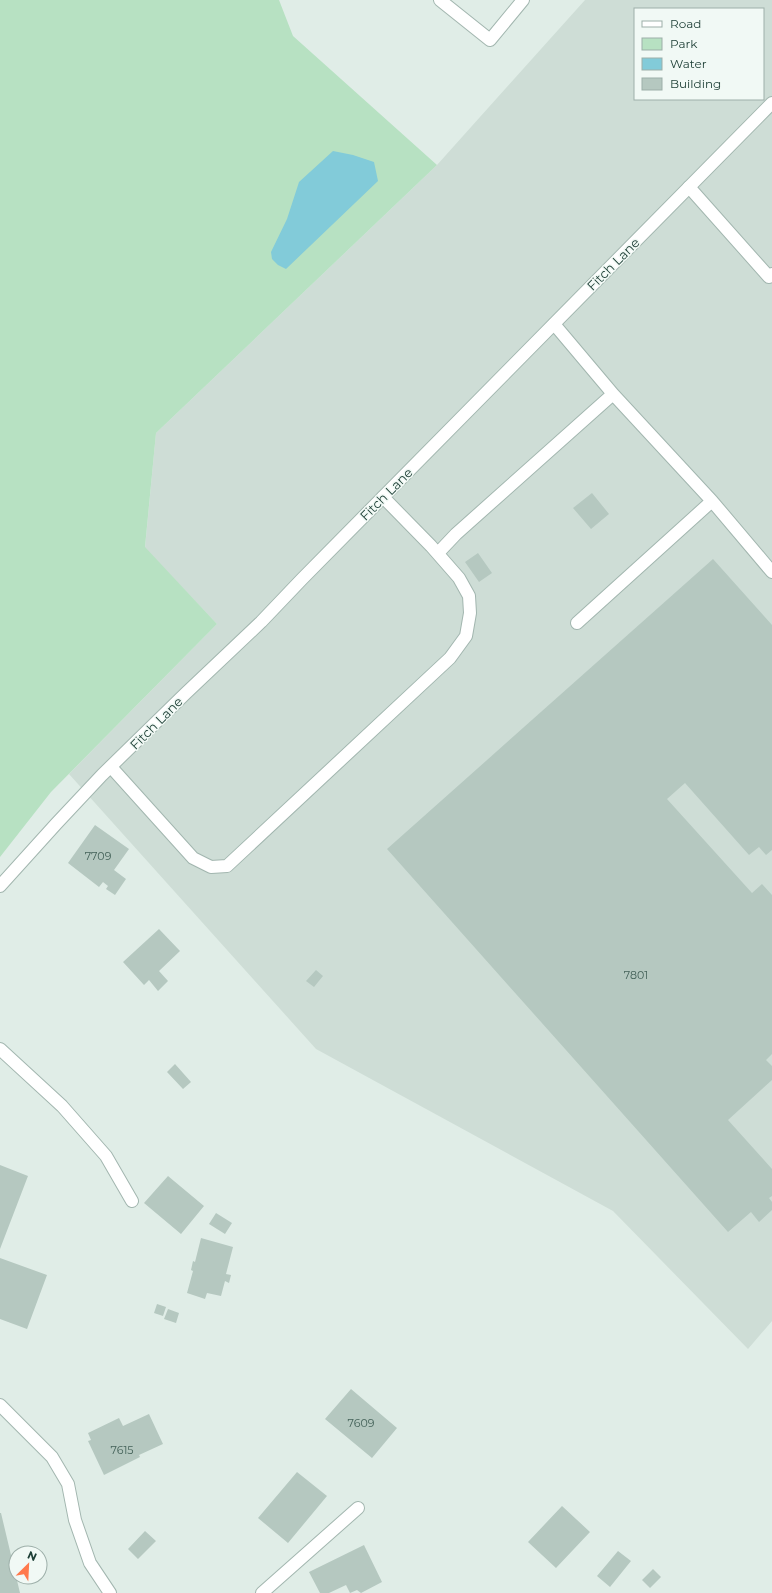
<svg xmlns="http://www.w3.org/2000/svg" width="772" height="1593" font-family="Montserrat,sans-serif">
<rect width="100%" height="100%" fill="#e0ede7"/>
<path fill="#ceddd6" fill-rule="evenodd" d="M585,0H772V1321L748,1349L613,1211L316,1049L69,774L217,624L145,548L156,433L437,165ZM635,9H763V99H635Z"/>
<path fill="#b7e1c2" d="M0,0H279L293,36L437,165L156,433L145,547L217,624L51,792L0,857Z"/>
<path fill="#82cbd9" d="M333,151L353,155L374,162L378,181L286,269L278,265L272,259L271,252L287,219L299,182Z"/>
<path fill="#b5c8c0" d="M592,493L609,514L591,529L573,508Z
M478,553L492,573L479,582L465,562Z
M713,559L772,625V850L766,855L759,847L749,855L685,783L667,799L752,893L762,884L772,895V1054L766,1060L772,1066V1080L728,1120L772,1169V1196L769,1198L772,1202V1210L759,1222L751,1212L728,1232L387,849Z
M95,825L129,849L114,870L126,879L115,895L106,889L108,886L103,882L99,887L68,863Z
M159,929L180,951L159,971L168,981L158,991L149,980L144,985L123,962Z
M316,970L323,976L314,987L306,981Z
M175,1064L191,1082L183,1089L167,1072Z
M0,1165L28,1176L0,1249Z
M168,1176L204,1206L181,1234L144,1203Z
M216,1213L232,1223L225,1234L209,1224Z
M201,1238L233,1247L226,1274L231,1275L229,1283L225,1281L221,1296L207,1293L205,1299L187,1293L193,1271L191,1270L193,1261L195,1262Z
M0,1258L47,1275L27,1329L0,1319Z
M157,1304L166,1307L163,1316L154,1313Z
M168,1309L179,1313L176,1323L164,1319Z
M351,1389L397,1428L372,1458L325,1419Z
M149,1414L163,1444L139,1455L140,1457L104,1475L88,1441L91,1440L88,1433L119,1418L123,1426Z
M297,1472L327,1496L288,1543L258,1518Z
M562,1506L590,1532L556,1568L528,1542Z
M0,1513H1L20,1593H0Z
M145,1531L156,1541L138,1559L128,1549Z
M364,1545L382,1582L361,1593L357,1590L350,1593L346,1585L329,1593H320L309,1572Z
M618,1551L631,1561L610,1587L597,1576Z
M653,1569L661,1577L650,1588L642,1580Z"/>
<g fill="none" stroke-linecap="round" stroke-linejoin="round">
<defs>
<path id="service" d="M440,0L490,40L523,0
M689,187L769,277L772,274
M554,324L613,394L712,501L772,572
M438,553L456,534L613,394
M577,623L712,501
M111,767L193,858L211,867L227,866L450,658L466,636L470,613L469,596L459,578L431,546L383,497
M0,1049L62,1106L106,1156L132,1201
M0,1405L52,1457L68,1484L75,1520L90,1563L110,1593
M262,1593L358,1508"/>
<path id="minor" d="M0,886L56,824L102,775L186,693L261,622L302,579L772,103"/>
</defs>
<use href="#service" stroke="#a2b6af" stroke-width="14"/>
<use href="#minor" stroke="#a2b6af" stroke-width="14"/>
<use href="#service" stroke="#fff" stroke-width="12"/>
<use href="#minor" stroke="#fff" stroke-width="12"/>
</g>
<g text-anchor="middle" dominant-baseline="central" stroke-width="3" stroke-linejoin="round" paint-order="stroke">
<g font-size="11" fill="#446259">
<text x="98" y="856">7709</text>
<text x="636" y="975">7801</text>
<text x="361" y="1423">7609</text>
<text x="122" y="1450">7615</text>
</g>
<g font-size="13" fill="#1f4037" stroke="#f1f9f5">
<text transform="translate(613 264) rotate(-45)">Fitch Lane</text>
<text transform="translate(386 494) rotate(-45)">Fitch Lane</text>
<text transform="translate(156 723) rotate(-45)">Fitch Lane</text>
</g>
</g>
<rect x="634" y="8" width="130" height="92" fill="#f1f9f5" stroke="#9dafa9"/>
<rect x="642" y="21" width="20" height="6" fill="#ffffff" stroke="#9dafa9"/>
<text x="670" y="28" font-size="12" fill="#1f4037">Road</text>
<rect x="642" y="38" width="20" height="12" fill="#b7e1c2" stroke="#9dafa9"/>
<text x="670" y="48" font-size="12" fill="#1f4037">Park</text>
<rect x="642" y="58" width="20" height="12" fill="#82cbd9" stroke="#9dafa9"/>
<text x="670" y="68" font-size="12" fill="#1f4037">Water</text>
<rect x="642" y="78" width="20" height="12" fill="#b5c8c0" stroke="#9dafa9"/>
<text x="670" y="88" font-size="12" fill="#1f4037">Building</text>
<g transform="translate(28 1565) rotate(24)"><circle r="19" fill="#f1f9f5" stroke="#9dafa9"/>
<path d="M0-3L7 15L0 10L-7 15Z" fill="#ff794c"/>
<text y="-6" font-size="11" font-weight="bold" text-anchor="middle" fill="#1f4037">N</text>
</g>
</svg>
